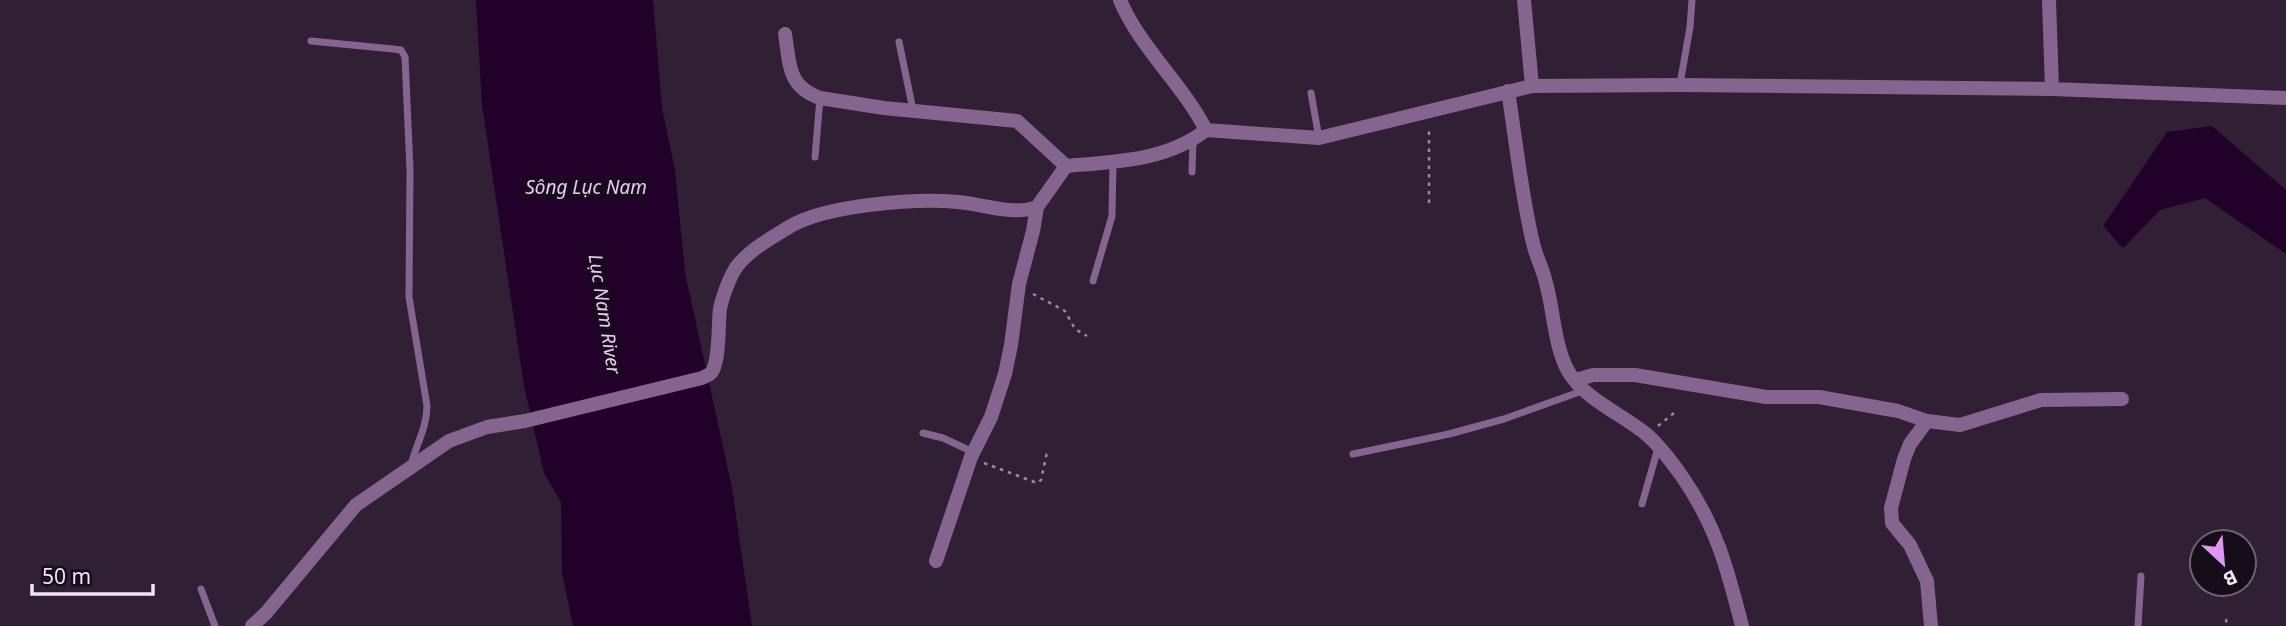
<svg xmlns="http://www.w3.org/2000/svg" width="2286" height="626" font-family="'Noto Sans',sans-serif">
<rect width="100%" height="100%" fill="#311f36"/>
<path fill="#21002a" d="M476,0H653L662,108L675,170L685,273L732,488L752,626H573L562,572L561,502L544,473L524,386L482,105Z
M2212,126L2286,190V254L2205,198L2160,210L2123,248L2103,226L2167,132Z"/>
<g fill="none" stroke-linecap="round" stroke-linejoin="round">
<path stroke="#998a9d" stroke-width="2.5" stroke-dasharray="3.5 5" stroke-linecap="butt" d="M1429,203V128
M1033,294L1065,311L1075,329L1087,336
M1658,426L1674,413
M984,463L1037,483L1041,480L1047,452
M2226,619L2227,626"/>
<path stroke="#866490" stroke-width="7" d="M311,41L393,49L401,50L405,57L410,170L409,297L427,406C427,427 416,445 411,465
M899,42L913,110
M1680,84L1690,27L1692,0
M1311,93L1319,138
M815,157L820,98
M1192,172L1193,140
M1093,281L1112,216L1113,162
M923,433L943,438L973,452
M1353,454L1449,434L1504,419L1585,390
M1642,504L1658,448
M201,589L215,626
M2138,626L2141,576"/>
<path stroke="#866490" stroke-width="14" d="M1120,0C1140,48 1182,83 1206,130
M1524,0L1532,86
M2049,0L2052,89
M785,34C790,64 787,86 820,98L884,108L1017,121L1066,166
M1508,91C1516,141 1521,193 1533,243C1536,257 1543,269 1546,283C1554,311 1554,345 1568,371C1585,400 1622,414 1646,434C1659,445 1671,461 1681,475C1716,525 1727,567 1742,626
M1576,380L1593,375H1635L1766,397H1819L1898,411L1927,421
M936,561L971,457L991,417L1005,374L1011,345L1019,284L1033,231L1037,207
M252,626L266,613L356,505L449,441L487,427L525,421L702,378C705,376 709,375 711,373C720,363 718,324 720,309C722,298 729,279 735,269C747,251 771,238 789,227C825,205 916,198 958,202C983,204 1013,216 1037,207L1066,166C1113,162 1167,161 1206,130L1319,138L1532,86L1680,85L2052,89L2286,98
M1931,626L1927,581L1910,545L1892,523L1891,508L1904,459L1910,444L1927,421L1960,425L2041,400L2122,399"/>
</g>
<g text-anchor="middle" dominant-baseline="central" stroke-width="6" stroke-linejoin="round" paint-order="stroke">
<g font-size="19" font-style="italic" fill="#f0c5fc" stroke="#150d17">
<text x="586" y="187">Sông Lục Nam</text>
<text transform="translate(605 314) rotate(81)">Lục Nam River</text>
</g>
</g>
<g transform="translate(2223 563) rotate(154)"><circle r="33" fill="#150d17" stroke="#6d636f" stroke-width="2"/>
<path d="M0-5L12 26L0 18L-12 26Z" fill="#de98f2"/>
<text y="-10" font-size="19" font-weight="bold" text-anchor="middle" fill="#f0e4f3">B</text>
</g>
<path d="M32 584v10h121v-10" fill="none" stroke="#f0e4f3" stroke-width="3.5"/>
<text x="42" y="584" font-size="21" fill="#f0e4f3" stroke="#150d17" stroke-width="5" paint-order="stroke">50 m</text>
</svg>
